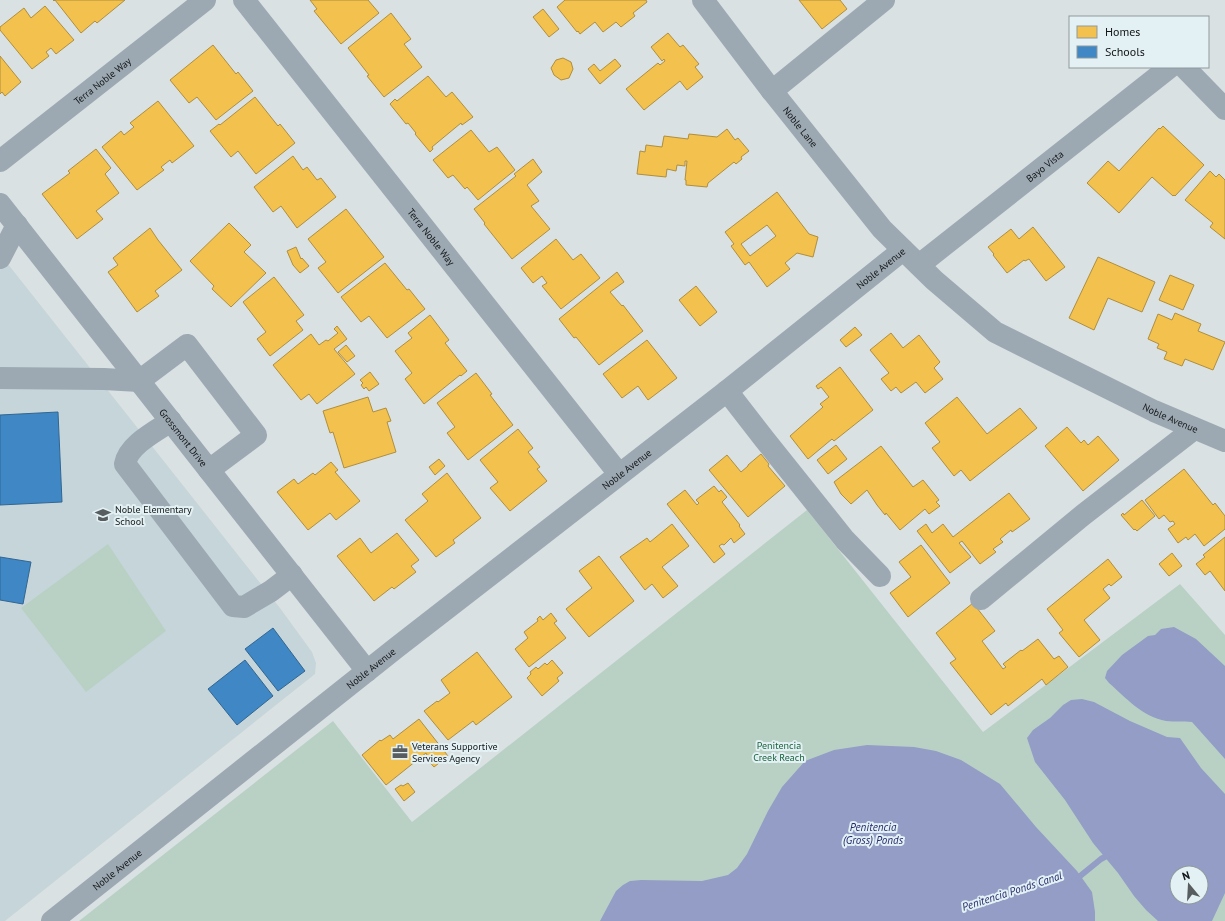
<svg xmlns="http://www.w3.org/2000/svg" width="1225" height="921" font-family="'PT Sans',sans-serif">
<rect width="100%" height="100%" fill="#dae1e3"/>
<path fill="#c6d5d9" d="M0,254L280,608L312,652L316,663L315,674L5,921H0Z"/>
<path fill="#b9d1c4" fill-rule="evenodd" d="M807,510L983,732L1180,584L1225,635V921H79L333,721L412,822ZM1177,873H1201V897H1177Z
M108,544L166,631L86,692L21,608Z"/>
<path fill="#939dc6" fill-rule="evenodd" d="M1174,627L1196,639L1225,666V759L1192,722C1183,721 1175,722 1166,721C1143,717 1126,698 1109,683L1105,678L1107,671L1122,655L1148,636L1155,635L1161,629Z
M1082,699L1094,702L1130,721L1167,737L1180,738L1201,768L1225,794V893L1212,921H1158L1146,910L1134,896L1118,873L1093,843L1065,800L1035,762L1027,738L1033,730L1050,718L1063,705L1071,700ZM1177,873H1201V897H1177Z
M867,745L914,747L936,751L961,760L1000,784L1036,827L1077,871L1092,892L1095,912V921H600L616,891L623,885L630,881L641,880L702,881L728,875L737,868L747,854L768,811L782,787L805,761L834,750Z"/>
<path fill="#f2c14e" stroke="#af8e3e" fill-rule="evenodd" d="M53,0H125L97,23L95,21L81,33L55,0L54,1Z
M310,0H368L379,13L341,44L314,11L317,9Z
M565,0H646L647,2L633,13L635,16L621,27L616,22L603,32L595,22L580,34L578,31L577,32L557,7Z
M799,0H840L847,9L822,29Z
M45,6L74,40L56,54L51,48L46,52L49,56L32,69L0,30V27L24,8L31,18Z
M543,9L559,29L549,37L533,17Z
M391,13L411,39L404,44L422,67L384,97L367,76L369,75L348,48Z
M668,33L680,47L683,45L699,64L695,67L703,77L687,90L680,81L644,110L626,89L658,63L660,65L665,61L664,59L662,61L651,47Z
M213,45L236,74L238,72L253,91L216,120L197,97L189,103L170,80Z
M0,56L21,82L5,96L2,92L0,94Z
M563,58L571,62L573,69L569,78L561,80L554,75L551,68L556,60Z
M615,59L621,66L600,84L588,69L594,64L600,71Z
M428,76L446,97L452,92L473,117L462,125L461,123L432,147L433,149L430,152L415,134L416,133L408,123L406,124L390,104L395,99L397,101Z
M255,97L278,126L280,124L295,143L256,174L238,151L231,157L210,131L219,124L220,125Z
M158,101L194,146L172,163L170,160L161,167L164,170L137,190L102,147L121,131L124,135L134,127L130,123Z
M1163,126L1204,165L1175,196L1174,195L1173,196L1152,177L1119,213L1087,183L1108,161L1119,171L1159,128L1160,129Z
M727,129L735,140L738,138L749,151L741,157L742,159L736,164L734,162L708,183L707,187L686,185V180H685L687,161H685V166L677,165L676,171L667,169L666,177L637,174L640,151L645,152L646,145L662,147L664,136L688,139L689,134L717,137Z
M471,130L489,152L497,147L515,170L478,200L467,187L465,189L453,175L448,178L433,160Z
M96,149L111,168L105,174L119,193L96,211L103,219L77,239L42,194L70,173L68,171Z
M293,156L303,170L307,167L317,180L321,178L336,197L297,228L281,206L273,212L254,187Z
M533,159L542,172L527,185L539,201L531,206L550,229L512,259L484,224L485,223L474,209L516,176L514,174Z
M1210,171L1216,177L1219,174L1225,180V239L1210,227L1213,223L1185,200Z
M777,192L809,234L818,237L813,257L797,253L785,263L790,269L767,287L749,262L745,265L731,246L734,244L725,232ZM767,225L776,236L750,256L741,244Z
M346,209L384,257L338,293L318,268L326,262L308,239Z
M229,223L251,245L244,252L266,273L231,307L212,289L214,286L190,261Z
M1033,227L1065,267L1046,281L1029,259L1025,261L1024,260L1007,273L993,255L994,254L988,247L1011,229L1019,239Z
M150,228L158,240L182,270L155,291L159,296L137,312L108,272L118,265L113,258Z
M556,239L573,260L581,254L600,278L561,309L542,286L547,283L542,276L533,283L521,268Z
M296,247L301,259L302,258L309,266L300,273L293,265L287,251Z
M1098,257L1155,282L1142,312L1108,298L1094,330L1069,318Z
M385,263L407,290L409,289L425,309L387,338L369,316L361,322L341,297Z
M617,272L624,282L610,292L622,306L623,305L643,331L599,365L576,337L574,338L559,319Z
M1170,275L1194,285L1183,310L1159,300Z
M274,277L304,315L296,321L303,330L270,356L257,339L266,332L243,302Z
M696,286L717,312L700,326L679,300Z
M1175,313L1201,324L1198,331L1225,342L1213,370L1185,359L1182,366L1164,359L1167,352L1157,348L1159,344L1148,339L1158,314L1172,320Z
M430,315L449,340L445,343L467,371L461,376L460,375L424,404L405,379L412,373L395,351L412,338L408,333Z
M337,326L347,339L334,349L355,374L317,404L309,394L301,400L273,365L311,334L319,345L326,340L328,341L338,333L334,329Z
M855,327L862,335L846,347L840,340Z
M891,333L903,348L919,335L940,362L934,368L943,379L925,393L916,382L901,393L896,387L891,391L881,379L889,373L870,350Z
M647,340L677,378L648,400L638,386L622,398L603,374Z
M346,345L355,356L347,362L338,352Z
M840,367L873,410L834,441L832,439L808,459L790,436L823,407L820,404L829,397L821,387L818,389L816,386Z
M370,372L379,384L369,391L366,387L364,389L361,385L363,383L360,380Z
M476,373L492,394L490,395L513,425L468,460L447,433L455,427L437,403Z
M368,397L373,412L386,408L391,421L387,422L396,452L344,468L333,432L330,433L323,411Z
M957,397L987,434L1020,408L1037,428L970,481L961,470L954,476L932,448L940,442L925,423Z
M1067,427L1081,443L1084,440L1088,445L1098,436L1119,460L1083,491L1045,446Z
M518,429L533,448L528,452L540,467L537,469L547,481L510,511L490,488L498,482L480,460Z
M836,445L847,459L828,474L817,460Z
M881,446L913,487L923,480L939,500L936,502L940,506L929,514L925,509L900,530L886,513L885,515L877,505L867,490L851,504L841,494L834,482Z
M761,454L769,464L768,466L785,486L748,517L709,470L727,455L741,472L748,466V465Z
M439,459L445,466L435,475L429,467Z
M331,462L338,470L335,472L360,501L336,520L330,513L308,530L277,492L294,479L298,484L313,473L315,475Z
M1184,469L1213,505L1215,503L1225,516V529L1204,546L1195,534L1188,540L1186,537L1178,543L1168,529L1175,524L1173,521L1170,522L1164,515L1159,519L1145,500Z
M447,473L481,518L453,540L455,543L436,557L405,520L428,501L422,494Z
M714,486L719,492L721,490L727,497L722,502L740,525L739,526L745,534L734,543L731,538L724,545L722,544L719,546L725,554L714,563L667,504L685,490L697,505L699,503L696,500Z
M1009,493L1030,519L1012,532L1011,530L1000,539L1003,542L993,549L996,552L980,564L962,541L959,543L971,557L950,573L917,531L926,524L932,533L943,524L953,537Z
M1142,500L1155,516L1137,531L1135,529L1134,530L1121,515L1123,513L1124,515Z
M672,524L689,546L662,567L678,586L663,598L652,584L645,590L620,557L647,538L650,542Z
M397,533L419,560L411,566L416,572L394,589L392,587L374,601L337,556L360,538L371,553Z
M1225,537V591L1210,571L1205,575L1196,564L1205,557L1203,555Z
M921,545L950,583L908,617L890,593L911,577L899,562Z
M1172,553L1182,566L1169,576L1159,564Z
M599,556L634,601L589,637L566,609L592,588L579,571Z
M1108,559L1122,577L1111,586L1109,584L1103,589L1110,598L1084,620L1100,640L1079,657L1059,633L1063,630L1047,609Z
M973,603L995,631L982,641L1003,669L1006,667L1003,664L1021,650L1022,651L1038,639L1054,659L1059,656L1068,667L1046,685L1042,679L1008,706L1006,703L991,715L950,663L956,659L936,633Z
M551,613L557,621L554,623L566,638L529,667L515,649L528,638L524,632L538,621L537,619L540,616L543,620Z
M477,652L512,697L476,725L473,721L448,740L424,711L437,701L438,702L450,693L441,680Z
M552,660L563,673L557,678L559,681L542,696L527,678L531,674L530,672L536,667L538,669L545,663L547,665Z
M419,719L448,756L434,767L425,757L427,755L426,753L386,785L362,755L380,740L381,741L390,735L393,739Z
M408,783L415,792L404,801L395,789L401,785L403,786Z"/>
<path fill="#3f88c5" stroke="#326691" d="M58,412L62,502L0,505V415Z
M0,557L31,562L23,604L0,600Z
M273,628L305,671L278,691L245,649Z
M245,660L273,696L237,725L208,689Z"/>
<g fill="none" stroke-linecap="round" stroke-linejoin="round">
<path stroke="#939dc6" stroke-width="6" d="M1074,881L1101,859L1112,853"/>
<g stroke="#9da9b2" stroke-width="22">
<path id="s1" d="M244,0L619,474"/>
<path id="s2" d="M703,0L772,91L882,229L934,280L995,332L1154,411L1225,441"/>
<path d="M1184,67L1225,109"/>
<path d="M772,91L884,0"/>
<path id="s3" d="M0,161L205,0"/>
<path id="s4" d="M0,204L367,671"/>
<path d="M0,258L17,225"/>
<path id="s5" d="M919,265L1170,67"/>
<path d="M0,378L104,379L139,381L187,345L256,435L209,470"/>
<path d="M727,391L765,440L845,540L880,576"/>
<path d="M171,421C156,431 128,445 125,464L233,606L244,607L271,591L292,575"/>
<path d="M981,599L1083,515L1194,429"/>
<path id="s6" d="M52,921L396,648L727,391L903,250"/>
</g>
</g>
<defs>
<symbol id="school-bare" viewBox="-9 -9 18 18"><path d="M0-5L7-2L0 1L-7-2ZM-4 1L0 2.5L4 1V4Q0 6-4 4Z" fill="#585d5f" stroke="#e3f1f4" stroke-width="2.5" paint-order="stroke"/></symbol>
<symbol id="office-bare" viewBox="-9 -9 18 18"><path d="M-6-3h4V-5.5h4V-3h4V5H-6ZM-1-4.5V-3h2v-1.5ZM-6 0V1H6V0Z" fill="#585d5f" stroke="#e3f1f4" stroke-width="2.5" paint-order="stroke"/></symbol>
</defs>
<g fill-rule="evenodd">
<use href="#school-bare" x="92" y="504" width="22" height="22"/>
<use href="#office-bare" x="389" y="741" width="22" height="22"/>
</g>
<g text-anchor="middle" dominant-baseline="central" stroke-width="4" stroke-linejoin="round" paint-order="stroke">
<g font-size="10" fill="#121618" stroke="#e3f1f4">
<text stroke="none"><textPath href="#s3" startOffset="130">Terra Noble Way</textPath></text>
<text stroke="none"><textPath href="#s2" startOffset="160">Noble Lane</textPath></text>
<text stroke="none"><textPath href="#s5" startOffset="160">Bayo Vista</textPath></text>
<text stroke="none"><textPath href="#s1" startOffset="302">Terra Noble Way</textPath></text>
<text stroke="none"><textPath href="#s6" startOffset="1055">Noble Avenue</textPath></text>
<text stroke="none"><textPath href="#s2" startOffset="639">Noble Avenue</textPath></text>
<text stroke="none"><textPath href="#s4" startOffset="297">Grossmont Drive</textPath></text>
<text stroke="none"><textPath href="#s6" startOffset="731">Noble Avenue</textPath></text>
<text stroke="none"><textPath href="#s6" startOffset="407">Noble Avenue</textPath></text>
<text stroke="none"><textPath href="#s6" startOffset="83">Noble Avenue</textPath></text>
</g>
<g font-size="10" fill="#121618" stroke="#e3f1f4" text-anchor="start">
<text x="115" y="509">Noble Elementary<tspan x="115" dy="12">School</tspan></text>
<text x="412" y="746">Veterans Supportive<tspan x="412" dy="12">Services Agency</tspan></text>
</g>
<g font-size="10" fill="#1b633c" stroke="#e3f1f4">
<text x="779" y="745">Penitencia<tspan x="779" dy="12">Creek Reach</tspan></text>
</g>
<g font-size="11" font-style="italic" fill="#24296f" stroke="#e3f1f4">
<text x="873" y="827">Penitencia<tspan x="873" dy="13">(Gross) Ponds</tspan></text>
<text transform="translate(1012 891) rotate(-18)">Penitencia Ponds Canal</text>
</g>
</g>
<rect x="1069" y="16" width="140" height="52" fill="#e3f1f4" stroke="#8f999c"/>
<rect x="1077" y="26" width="20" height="12" fill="#f2c14e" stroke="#8f999c"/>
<text x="1105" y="36" font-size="12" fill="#121618">Homes</text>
<rect x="1077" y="46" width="20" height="12" fill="#3f88c5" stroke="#8f999c"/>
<text x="1105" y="56" font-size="12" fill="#121618">Schools</text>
<g transform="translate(1189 885) rotate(342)"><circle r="19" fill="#e3f1f4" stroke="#8f999c"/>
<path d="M0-3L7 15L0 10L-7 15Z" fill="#585d5f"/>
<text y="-6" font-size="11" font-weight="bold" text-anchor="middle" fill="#121618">N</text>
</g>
</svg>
